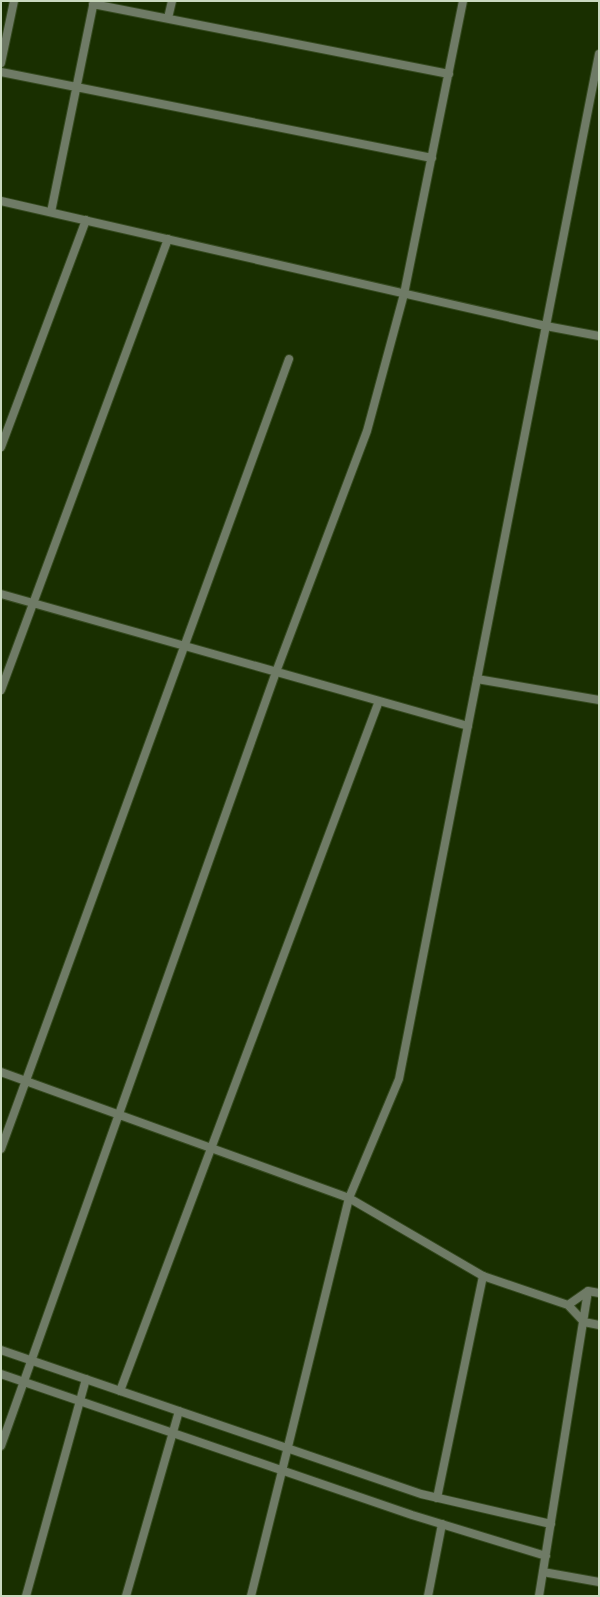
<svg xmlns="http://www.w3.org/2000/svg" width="600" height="1597" font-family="Bitter,serif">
<rect width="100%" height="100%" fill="#192f00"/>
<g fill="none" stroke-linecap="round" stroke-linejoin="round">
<defs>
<path id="minor" d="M93,4L449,74
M168,18L172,1
M1,63L14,1
M1,72L432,158
M51,212L94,1
M1,447L86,220
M1,594L468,726
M477,679L599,700
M1,690L168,239
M1,1072L349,1198
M1,1149L289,359
M120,1391L379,701
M1,1446L276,672L367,431L404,294L463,1
M437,1498L483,1276
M543,1572L599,1582
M26,1596L86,1379
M126,1596L179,1411
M251,1596L282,1471
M428,1596L442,1524"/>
<path id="tertiary" d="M1,201L546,326L599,336
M349,1198L483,1276L568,1305L584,1322L599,1325
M568,1305L588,1291L599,1293
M1,1350L421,1494L551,1524
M1,1374L412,1515L546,1556
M282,1471L349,1198L399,1079L599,54
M539,1596L588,1291"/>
</defs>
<use href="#minor" stroke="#354a1f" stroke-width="10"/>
<use href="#tertiary" stroke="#354a1f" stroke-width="10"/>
<use href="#minor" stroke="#6f7b66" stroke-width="8"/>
<use href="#tertiary" stroke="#6f7b66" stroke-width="8"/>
</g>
<rect width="600" height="1597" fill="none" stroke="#cad9c0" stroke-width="4"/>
</svg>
